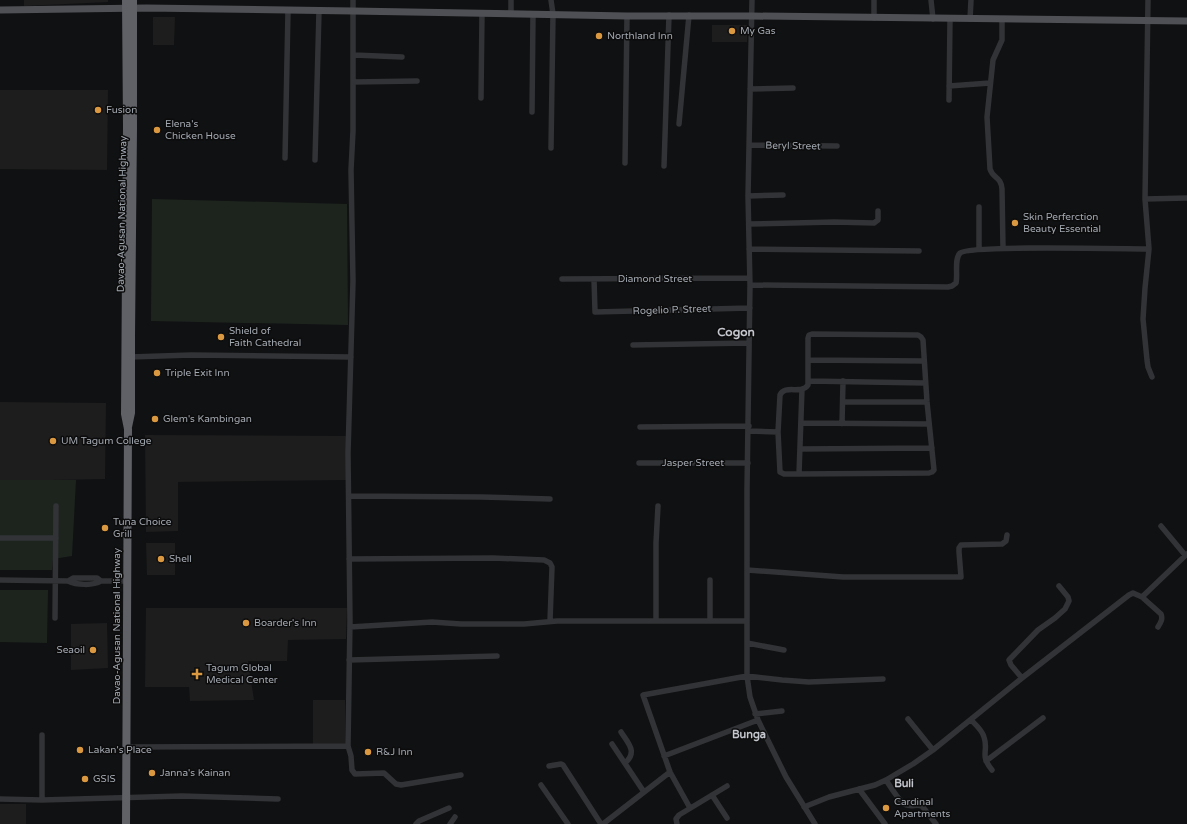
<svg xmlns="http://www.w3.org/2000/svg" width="1187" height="824" font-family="'Varela Round',sans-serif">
<rect width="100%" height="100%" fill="#101112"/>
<path fill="#1d1d1e" d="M24,0H108V2L24,6Z
M153,17H175L174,45H153Z
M712,25H747V42H712Z
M0,90H108L107,170L0,169Z
M0,402L106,403L105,479L0,481Z
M145,435L346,436V480L178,482V531L146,532Z
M146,543H175V575H147Z
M146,608H347L346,639L288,640L287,661H248L254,700L190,701L189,687H145Z
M107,623L108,668L71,670V624Z
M313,700H345V745H313Z
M0,804H26V824H0Z"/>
<path fill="#1d241e" d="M152,199L347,204L348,325L151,321Z
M0,480H76L72,556L53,559L52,570H0Z
M0,590H48L47,643L0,642Z"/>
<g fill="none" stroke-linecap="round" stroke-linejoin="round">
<path stroke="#323336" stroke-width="5.5" d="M752,0L748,196L750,285L747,489V676L750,697L758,720L786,777L815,824
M874,0V18
M931,0L933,19
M1148,0L1145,199L1149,249L1145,288L1143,319L1147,360L1148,367L1152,377
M511,14V0
M970,19L971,0
M1002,19V40L993,60L987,117L990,169C993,179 1001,176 1002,189L1003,248
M354,55L402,57
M353,82L417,81
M949,86L990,83
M750,89L793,88
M481,98L482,13
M949,100L950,19
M532,112L533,14
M679,124L689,15
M749,145L837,146
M551,148L553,14L551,0
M285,158L288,11
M315,160L319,11
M625,163L627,16
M664,166L669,15
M748,196L783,195
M1145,199L1187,198
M749,224L834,222L874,223L878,220V211
M749,249L919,251
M979,249V207
M562,279L749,278
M594,279L595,312L750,308
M750,285L948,287L952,286L956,283C958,275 954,259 960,253C969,245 1126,249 1149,249
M812,334L918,335L921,337L923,340L927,402L934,470L932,472L929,473L799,474H784L780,472L778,432L780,395C785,384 801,395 808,385V338L809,335Z
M633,345L749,343
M130,357L191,355L351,357
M808,360L924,361
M808,381L925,383
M843,402H927
M801,423L929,424
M842,424L843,381
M640,427L749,426
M749,431L778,432
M800,449L932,448
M639,463H748
M799,474L802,389
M349,496L481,497L550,499
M1161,526L1185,555
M0,538H56
M349,559L493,558L544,560L550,563L552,567L550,621
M747,570L843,577H961L959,552V548L961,545L1002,544L1006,541L1007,535
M0,580L68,581C76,585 93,586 101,581
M68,581L73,578H97L101,581H127
M1142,597L1187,554
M55,618L56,506
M656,621V543L658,506
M710,621V580
M350,627L432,622L461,624H524L557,621H747
M747,643L784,650
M349,660L497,656
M1022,678L1011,665L1009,660L1038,630L1055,618L1065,609L1069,601L1068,597L1059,586
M755,714L782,711
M908,719L933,750
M971,720C976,725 982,730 984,737C989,752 979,754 992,770
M621,732C628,743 638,752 625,763
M612,744L644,792
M348,746L351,756L352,770L355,774L384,773L396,784L401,785L461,775
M127,747L348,746L350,621L348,453L353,281L351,170L353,131V0
M664,756L758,720
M986,761L1043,718
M549,766L561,764L563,765L601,824
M886,780C890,786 900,803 906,805C912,807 917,804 922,806L936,824
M541,785L568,824
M859,789L885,824
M712,795L727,818
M0,799L42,800L182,796L278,799
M42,800V735
M804,807L829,797L875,785L886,780L913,764L933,750L1022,678L1129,595L1133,593L1142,597L1161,614C1163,619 1161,622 1158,627
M690,808L670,772L643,695L747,676L782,680L809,682L883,679
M416,824L419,821L449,808
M450,824L455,817
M603,824L670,772
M677,824L676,819L679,815L727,786"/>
<path stroke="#4e5055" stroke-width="7" d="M0,10L146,8L353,11L627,16H752L1187,21"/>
<path stroke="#5f6167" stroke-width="8" d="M126,0L127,126L125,414L128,429L126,824
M128,427L131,413V336L133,128V0"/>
</g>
<g fill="#da9840" stroke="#0c0c0d" stroke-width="1.5">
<circle cx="732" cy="31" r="4"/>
<circle cx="599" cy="36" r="4"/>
<circle cx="98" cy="110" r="4"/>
<circle cx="157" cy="130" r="4"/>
<circle cx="1015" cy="223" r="4"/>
<circle cx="221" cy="337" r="4"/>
<circle cx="157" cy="373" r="4"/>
<circle cx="155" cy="419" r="4"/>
<circle cx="53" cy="441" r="4"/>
<circle cx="105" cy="528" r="4"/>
<circle cx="161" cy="559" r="4"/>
<circle cx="246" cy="623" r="4"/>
<circle cx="93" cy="650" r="4"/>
<path d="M195 668h4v4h4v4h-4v4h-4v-4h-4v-4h4z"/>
<circle cx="80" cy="750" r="4"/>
<circle cx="368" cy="752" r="4"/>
<circle cx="152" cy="773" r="4"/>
<circle cx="85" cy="779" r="4"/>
<circle cx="886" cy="808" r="4"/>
</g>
<g text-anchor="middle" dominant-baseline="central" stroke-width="3" stroke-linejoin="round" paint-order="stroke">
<g font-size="10" fill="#a3a9b1" stroke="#0c0c0d" text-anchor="start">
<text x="740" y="31">My Gas</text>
<text x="607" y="36">Northland Inn</text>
<text x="106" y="110">Fusion</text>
<text x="165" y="124">Elena's<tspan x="165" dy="12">Chicken House</tspan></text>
<text x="1023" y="217">Skin Perferction<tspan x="1023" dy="12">Beauty Essential</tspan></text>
<text x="229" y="331">Shield of<tspan x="229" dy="12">Faith Cathedral</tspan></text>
<text x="165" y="373">Triple Exit Inn</text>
<text x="163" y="419">Glem's Kambingan</text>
<text x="61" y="441">UM Tagum College</text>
<text x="113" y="522">Tuna Choice<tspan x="113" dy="12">Grill</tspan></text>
<text x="169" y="559">Shell</text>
<text x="254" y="623">Boarder's Inn</text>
<text x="85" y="650" text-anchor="end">Seaoil</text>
<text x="206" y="668">Tagum Global<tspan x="206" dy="12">Medical Center</tspan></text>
<text x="88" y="750">Lakan's Place</text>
<text x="376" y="752">R&amp;J Inn</text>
<text x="160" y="773">Janna's Kainan</text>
<text x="93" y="779">GSIS</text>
<text x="894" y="802">Cardinal<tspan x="894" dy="12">Apartments</tspan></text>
</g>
<g font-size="10" fill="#a3a9b1" stroke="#0c0c0d">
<text transform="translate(793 146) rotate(1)">Beryl Street</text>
<text transform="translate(122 214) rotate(-89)">Davao-Agusan National Highway</text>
<text x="655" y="279">Diamond Street</text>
<text transform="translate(672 310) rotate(-2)">Rogelio P. Street</text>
<text x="693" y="463">Jasper Street</text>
<text transform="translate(117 626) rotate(-90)">Davao-Agusan National Highway</text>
</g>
<g font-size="11" font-weight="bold" fill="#c4c7cd" stroke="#0c0c0d">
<text x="749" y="734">Bunga</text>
<text x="904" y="783">Buli</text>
</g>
<g font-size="12" font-weight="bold" fill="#c4c7cd" stroke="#0c0c0d">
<text x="736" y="332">Cogon</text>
</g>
</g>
</svg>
